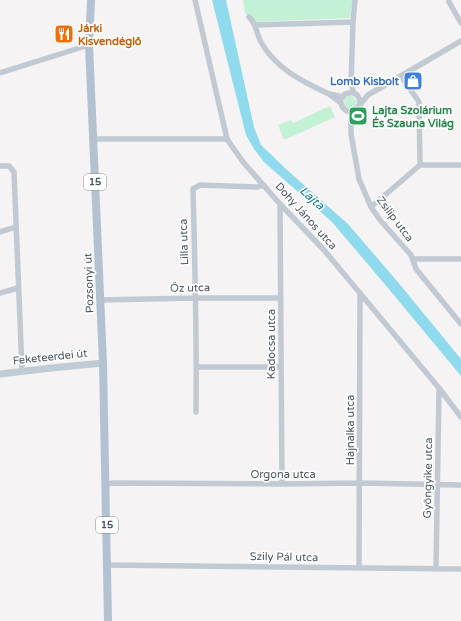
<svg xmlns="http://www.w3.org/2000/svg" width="461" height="621" font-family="'Varela Round',sans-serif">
<rect width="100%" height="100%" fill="#f5f3f3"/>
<path fill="#c3f1d5" d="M243,0H353L350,18L251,22L245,12Z
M344 102a6 6 0 1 1 12 0a6 6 0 1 1-12 0Z
M330,106L335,117L284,140L278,125L291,120L293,123Z"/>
<path fill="#90daee" d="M212,0H226L254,127L261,145L286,169L348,224L397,281L461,359V376L388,288L332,222L264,162L254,149L246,135Z"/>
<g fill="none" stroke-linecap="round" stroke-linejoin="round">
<path stroke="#c1cad2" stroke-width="5.5" d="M195,0L227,139L243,162L280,204L324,250L439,388L461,417
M449,0V2L461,23
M249,17C251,19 253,22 254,24C257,30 258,37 261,42C275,68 303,82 329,94
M255,25L353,22
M0,73L89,45
M354,93L351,84L353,22L355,0
M341,103L329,94L343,97
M359,106C364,86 334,91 342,106C350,121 363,101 368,95L461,41
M354,111L351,119V134L359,179L371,207L380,220L411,255L416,269L461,324
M93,139H227
M420,165H461
M0,166H9L14,172L22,371
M280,204L282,484
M371,207L420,165L419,102L401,76
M0,232L16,227
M413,259H461
M0,293L18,288
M100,300L196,298H281
M197,367H281
M196,412C197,338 195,264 193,189L200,185L257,187L264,185
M106,484L113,483L282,484L360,483L461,485
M107,565L461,569
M359,568L360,293
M436,569L439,389"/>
<path stroke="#c1cbd6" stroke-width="7" d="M0,374L51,368L103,363"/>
<path stroke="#b3c2d1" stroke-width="8" d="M91,0L89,45L103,363L108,621"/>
</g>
<defs>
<symbol id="restaurant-square" viewBox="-11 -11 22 22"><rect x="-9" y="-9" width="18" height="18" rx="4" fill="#e8710a" stroke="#fff"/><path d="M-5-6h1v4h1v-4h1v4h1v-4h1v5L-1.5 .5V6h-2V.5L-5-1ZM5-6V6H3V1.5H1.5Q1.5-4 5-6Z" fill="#fff"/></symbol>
<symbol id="shop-square" viewBox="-11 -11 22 22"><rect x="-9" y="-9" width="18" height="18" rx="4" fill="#3f7fe0" stroke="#fff"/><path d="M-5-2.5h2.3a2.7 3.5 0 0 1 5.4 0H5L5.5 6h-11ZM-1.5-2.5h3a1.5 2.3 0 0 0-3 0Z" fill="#fff"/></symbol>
<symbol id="stadium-square" viewBox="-11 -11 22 22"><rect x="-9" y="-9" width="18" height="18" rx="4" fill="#2e9e5b" stroke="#fff"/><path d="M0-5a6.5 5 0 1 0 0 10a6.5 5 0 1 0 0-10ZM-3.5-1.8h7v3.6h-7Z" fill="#fff"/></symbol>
</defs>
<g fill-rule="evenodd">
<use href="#restaurant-square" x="53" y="23" width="22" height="22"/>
<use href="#shop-square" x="402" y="70" width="22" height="22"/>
<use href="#stadium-square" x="347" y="105" width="22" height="22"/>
</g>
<g text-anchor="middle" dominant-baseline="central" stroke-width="3.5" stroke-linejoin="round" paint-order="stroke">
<g fill="#fff" stroke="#808990" stroke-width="1">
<rect x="84" y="174" width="22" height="16" rx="3"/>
<rect x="96" y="517" width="22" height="16" rx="3"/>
</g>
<g font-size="10" font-weight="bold" fill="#4a5661">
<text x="95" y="182">15</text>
<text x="107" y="525">15</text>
</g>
<g font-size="11" font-weight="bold" fill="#c56008" stroke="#fff" text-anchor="start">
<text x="78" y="28">Járki<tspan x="78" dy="13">Kisvendéglő</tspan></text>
</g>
<g font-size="11" font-weight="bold" fill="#366cbe" stroke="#fff" text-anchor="end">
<text x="399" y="81">Lomb Kisbolt</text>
</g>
<g font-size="11" font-weight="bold" fill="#27864d" stroke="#fff" text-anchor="start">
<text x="372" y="110">Lajta Szolárium<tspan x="372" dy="13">És Szauna Világ</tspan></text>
</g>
<g font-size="11" fill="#4a5661" stroke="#fff">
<text transform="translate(306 216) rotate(48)">Dohy János utca</text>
<text transform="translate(395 219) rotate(53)">Zsilip utca</text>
<text transform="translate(184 242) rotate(-92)">Lilla utca</text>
<text transform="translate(89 283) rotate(-92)">Pozsonyi út</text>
<text transform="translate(190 288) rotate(-1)">Őz utca</text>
<text transform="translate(271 344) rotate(-90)">Kadocsa utca</text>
<text transform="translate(50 357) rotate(-6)">Feketeerdei út</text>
<text transform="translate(350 430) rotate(-90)">Hajnalka utca</text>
<text x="283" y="474">Orgona utca</text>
<text transform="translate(428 478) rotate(-89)">Gyöngyike utca</text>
<text transform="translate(284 557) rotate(1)">Szily Pál utca</text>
</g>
<g font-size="12" font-style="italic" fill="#0c7c9b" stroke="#fff">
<text transform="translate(312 198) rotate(42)">Lajta</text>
</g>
</g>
</svg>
